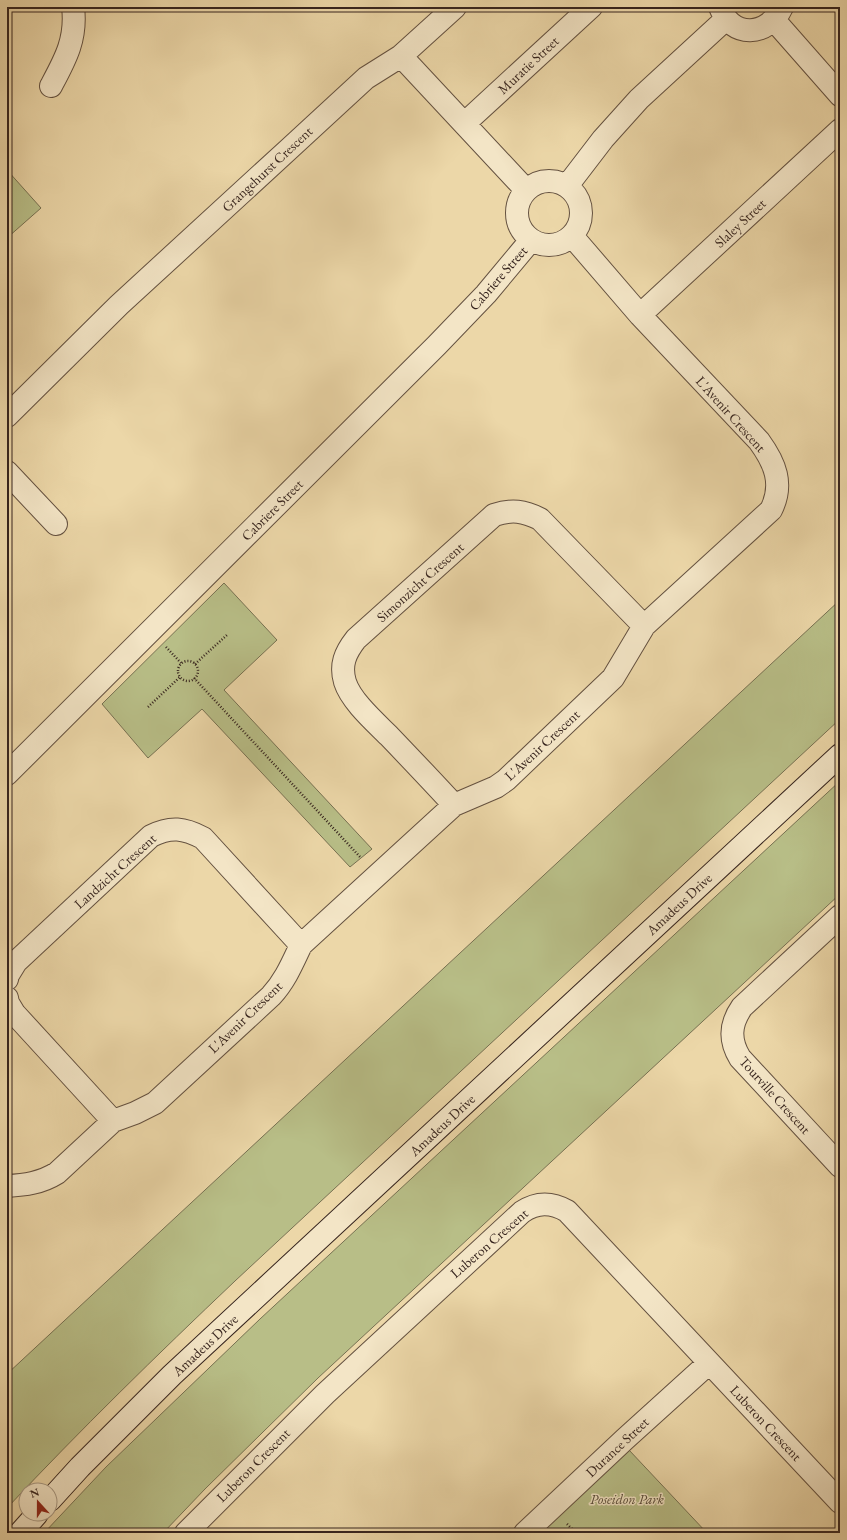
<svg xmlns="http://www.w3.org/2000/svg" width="847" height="1540" font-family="'EB Garamond',serif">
<rect width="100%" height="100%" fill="#ecd7a8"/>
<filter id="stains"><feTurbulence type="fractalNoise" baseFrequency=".005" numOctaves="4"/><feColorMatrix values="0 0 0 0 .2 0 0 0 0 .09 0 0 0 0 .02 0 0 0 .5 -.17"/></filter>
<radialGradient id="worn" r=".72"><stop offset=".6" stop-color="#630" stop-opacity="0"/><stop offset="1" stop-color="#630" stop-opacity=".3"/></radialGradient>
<path fill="#b8be87" stroke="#777152" d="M7,170L41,208L7,238Z
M224,583L277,640L224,690L372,849L350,867L202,709L148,758L102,704Z
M840,600V719L235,1281C157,1355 80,1430 7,1508V1374Z
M840,781V894L318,1378L205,1489L163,1533H44L106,1467L260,1319Z
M629,1450L707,1533H539Z"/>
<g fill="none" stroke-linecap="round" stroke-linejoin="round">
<defs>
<path id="street" d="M720,7C732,39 768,37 782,7
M774,20L840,95
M401,56L526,190
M51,86C65,60 77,39 73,7
M465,123L591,7
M517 213a32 32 0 1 1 64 0a32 32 0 1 1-64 0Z
M567,186L603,139L639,99L726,19
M640,315L840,130
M7,416L119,305L289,149L366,78L401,56L455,7
M7,472L56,524
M7,774L437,345L486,294L531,240
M454,805C433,782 411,759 389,736C375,722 351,701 345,682C340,665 345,653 356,639L494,515C512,509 524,511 540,519L644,626
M840,916L742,1007C730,1024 729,1040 740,1058L840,1166
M7,979L8,975L16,962L151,836C171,826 184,828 203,838L301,945
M7,998L8,1003L14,1013L113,1121
M7,1186C25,1185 41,1183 57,1173L113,1121L135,1113L155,1103L271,996C285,981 292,964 301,945L454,805L496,787L506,780L613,678L644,626L771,510C784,484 775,463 759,441L640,315L572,236
M186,1533L325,1394L522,1212C537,1202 551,1202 567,1211L840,1502
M525,1533L625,1439L709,1363"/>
<path id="secondary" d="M50,1500L80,1467L172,1375L840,755
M20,1533L37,1514"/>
</defs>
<use href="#street" stroke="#645140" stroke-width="24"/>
<use href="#secondary" stroke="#36241e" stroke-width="24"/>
<path stroke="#36241e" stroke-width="2.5" stroke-dasharray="1 2" stroke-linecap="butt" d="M166,647L181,663
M178 671a10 10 0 1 1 20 0a10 10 0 1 1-20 0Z
M195,664L228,634
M194,678L361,858
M148,707L180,677
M567,1524L576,1533"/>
<use href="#street" stroke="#f3e5c6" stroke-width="22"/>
<use href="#secondary" stroke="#f3e5c6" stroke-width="22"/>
</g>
<g text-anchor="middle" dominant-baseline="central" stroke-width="3" stroke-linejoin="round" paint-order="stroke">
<g font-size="14" fill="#36241e" stroke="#f3e5c6">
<text transform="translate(528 65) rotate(-43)">Muratie Street</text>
<text transform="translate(267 169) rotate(-43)">Grangehurst Crescent</text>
<text transform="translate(740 223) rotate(-43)">Slaley Street</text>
<text transform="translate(498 278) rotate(-49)">Cabriere Street</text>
<text transform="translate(731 414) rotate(48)">L'Avenir Crescent</text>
<text transform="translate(272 510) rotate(-45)">Cabriere Street</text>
<text transform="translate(420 582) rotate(-42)">Simonzicht Crescent</text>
<text transform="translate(542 745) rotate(-43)">L'Avenir Crescent</text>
<text transform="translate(115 871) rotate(-42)">Landzicht Crescent</text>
<text transform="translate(679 904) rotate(-43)">Amadeus Drive</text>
<text transform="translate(245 1017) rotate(-44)">L'Avenir Crescent</text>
<text transform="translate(775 1095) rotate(48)">Tourville Crescent</text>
<text transform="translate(442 1125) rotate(-43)">Amadeus Drive</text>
<text transform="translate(489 1243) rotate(-41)">Luberon Crescent</text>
<text transform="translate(205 1345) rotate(-43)">Amadeus Drive</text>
<text transform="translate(766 1423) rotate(47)">Luberon Crescent</text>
<text transform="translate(617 1447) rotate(-43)">Durance Street</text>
<text transform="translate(253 1465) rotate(-45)">Luberon Crescent</text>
</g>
<g font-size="14" font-style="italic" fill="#564a38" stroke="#f3e5c6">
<text x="627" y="1499">Poseidon Park</text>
</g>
</g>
<rect width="847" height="1540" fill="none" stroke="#ecd7a8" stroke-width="24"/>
<rect x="8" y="8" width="831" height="1524" fill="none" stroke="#36241e" stroke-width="2"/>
<rect x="12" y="12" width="823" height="1516" fill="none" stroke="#36241e"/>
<g transform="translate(38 1502) rotate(339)"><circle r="19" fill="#f3e5c6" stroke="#a79883"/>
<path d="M0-3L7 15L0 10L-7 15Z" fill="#8f2418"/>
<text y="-6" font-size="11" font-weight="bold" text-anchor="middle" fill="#36241e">N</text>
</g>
<rect width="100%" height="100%" filter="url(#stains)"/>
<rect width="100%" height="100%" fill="url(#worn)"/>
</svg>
